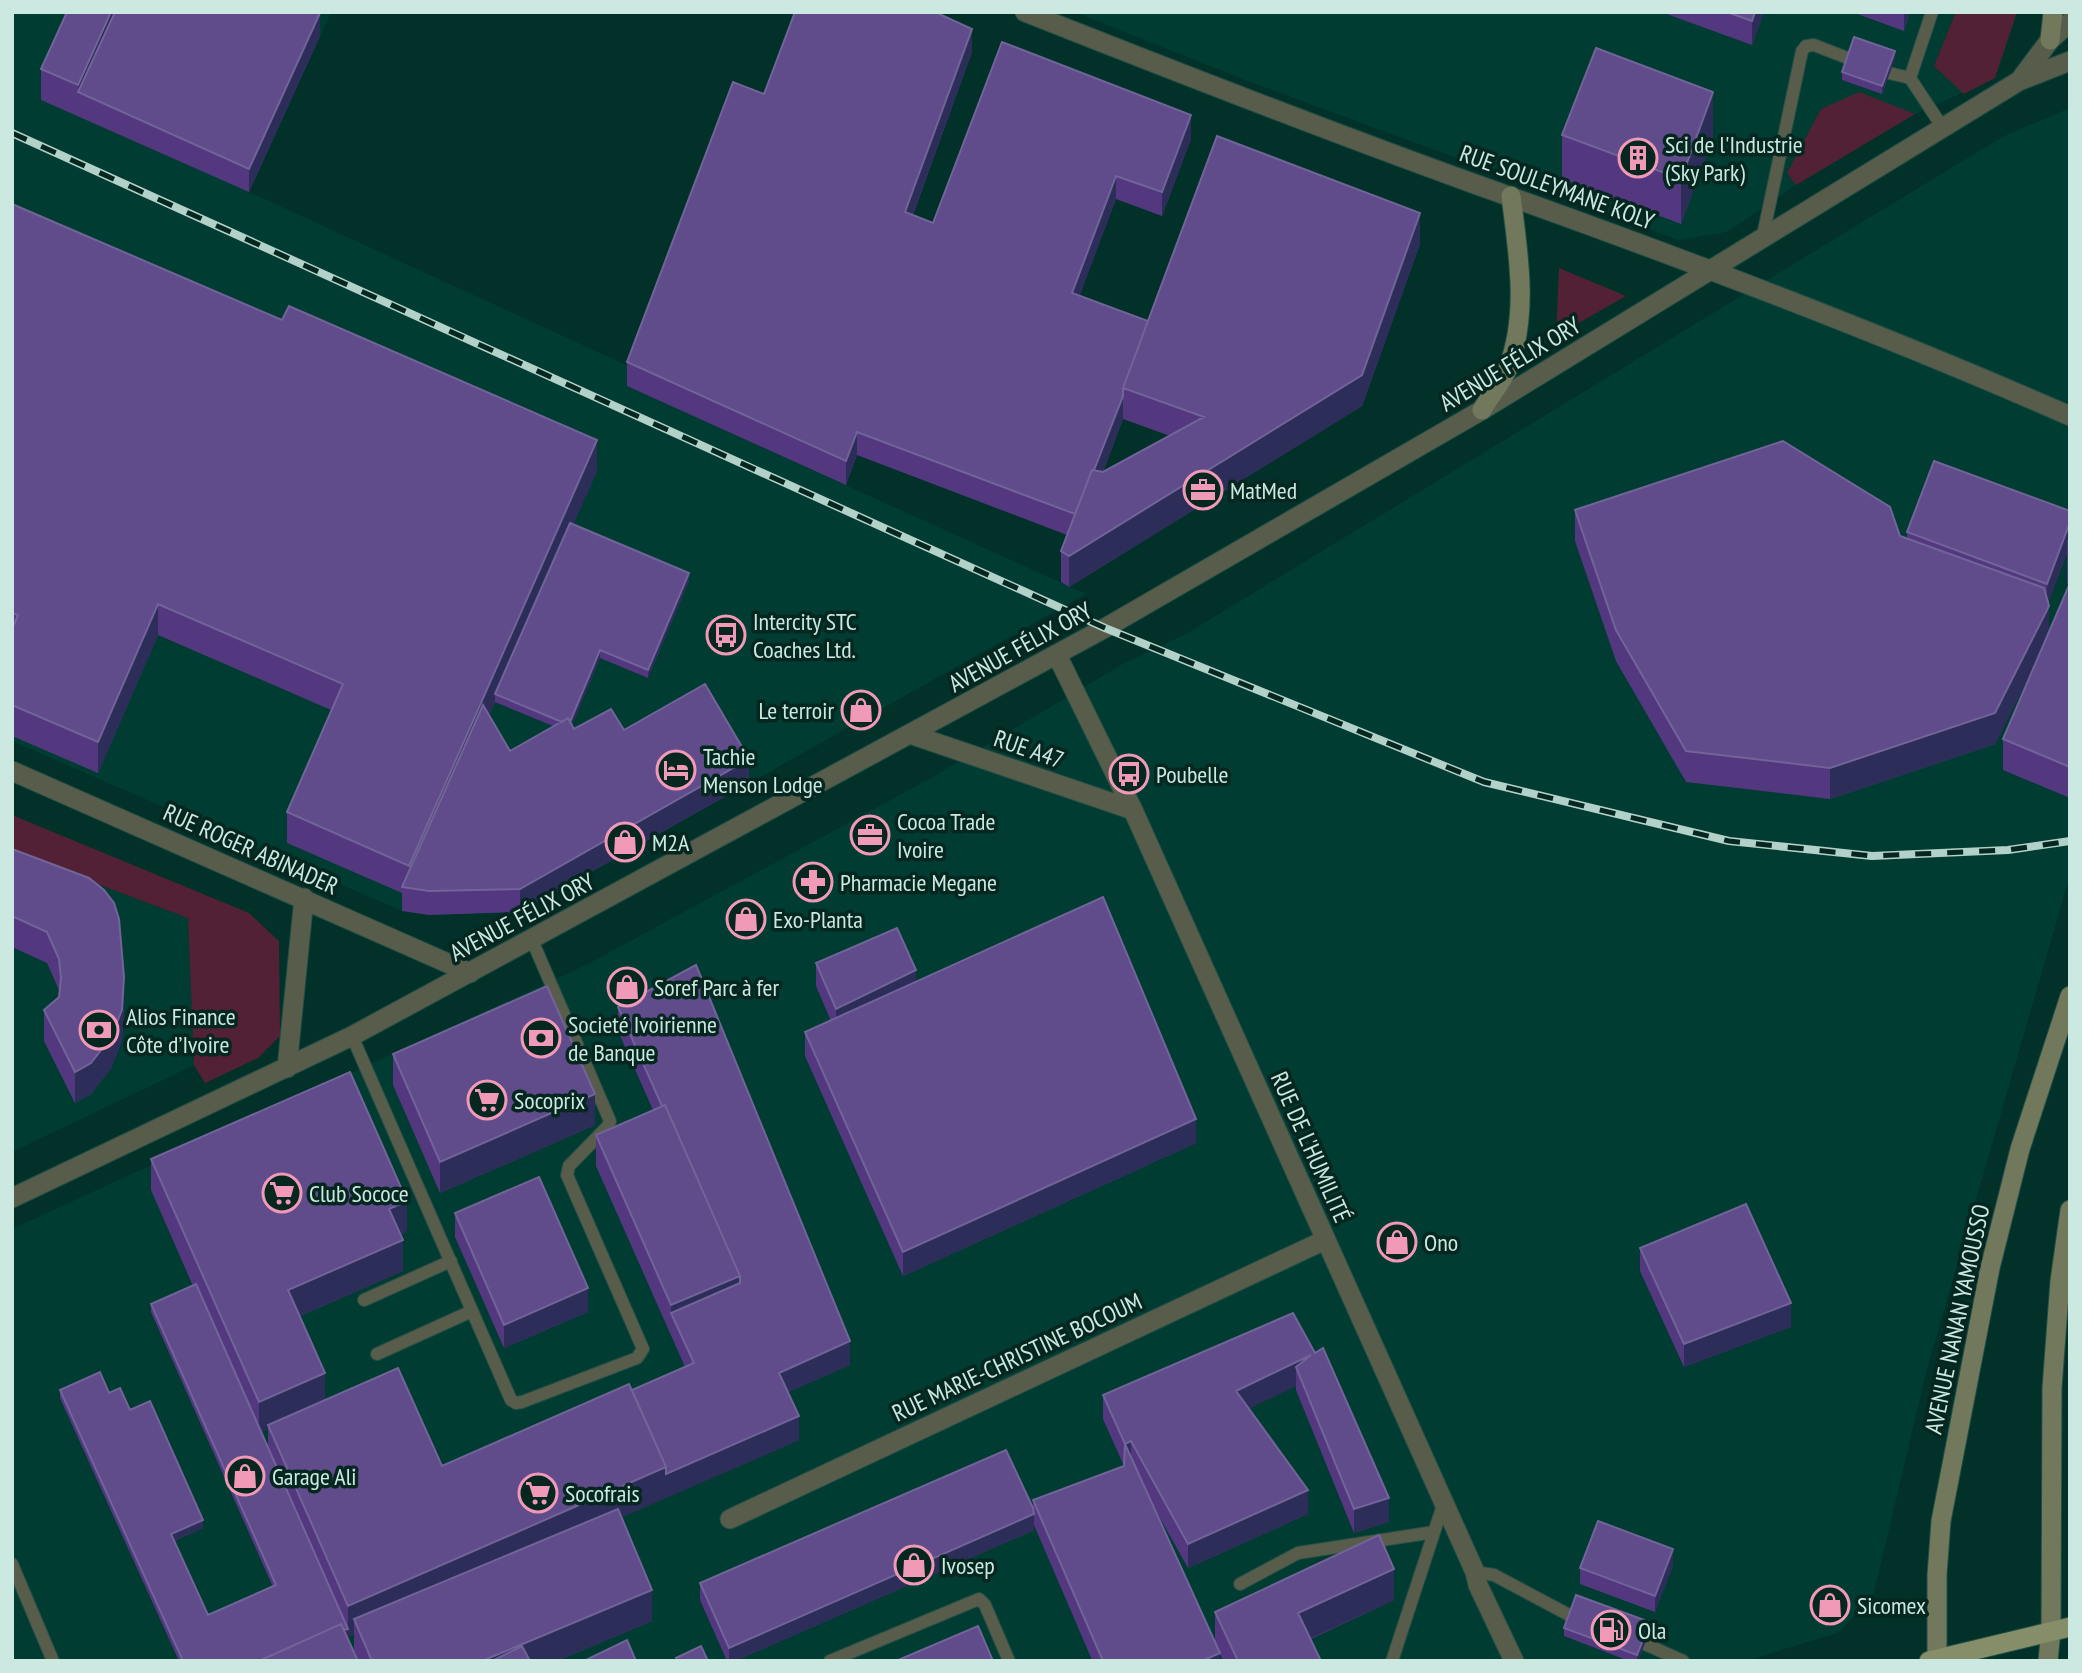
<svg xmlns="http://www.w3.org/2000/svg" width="2082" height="1673" font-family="'PT Sans Narrow',sans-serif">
<rect width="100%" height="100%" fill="#013129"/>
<path fill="#003c32" d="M12,12H331L249,192L635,369L627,386L1086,594L520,912L429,915L402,911L12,741Z
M1074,12H2017L1995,78L1915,114L1796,185L1727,232L1679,240L1250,82Z
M2070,108V875L1927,1369L1873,1597L1838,1633L1745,1661H12V1229L588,964L931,778L1121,665L1186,634L2002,137Z
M12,852L188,918L194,1065L12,1152Z"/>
<path fill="#532135" d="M1956,12H2017L1995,78L1964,94L1934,66Z
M1859,92L1915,114L1796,185L1787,173L1821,109Z
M1559,268L1626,296L1556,336Z
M12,815L249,913L279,941L280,1036L258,1058L205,1083L194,1065L188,918L12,852Z"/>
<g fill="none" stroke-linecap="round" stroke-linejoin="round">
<defs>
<path id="service" d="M1889,73L1910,78L1943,128
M1910,78L1932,12
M1762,240L1802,51L1806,46L1814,45L1850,59
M352,1036L511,1400L516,1403L522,1402L637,1358L643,1349L567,1175L569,1166L608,1126L610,1121L532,940
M364,1300L451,1261
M377,1354L472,1311
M12,1564L53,1661
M1475,1572L1494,1575L1571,1616
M1240,1584L1298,1553L1434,1532
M1645,1644L1683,1661
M830,1661L979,1599L985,1605L1009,1661
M1392,1661L1444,1502"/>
<path id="minor" d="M1025,12C1174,71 1322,129 1472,183C1674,255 1874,330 2070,416
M1057,655L1133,810L1475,1572L1478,1585L1514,1661
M910,734L1133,810
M12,771L470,973
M287,1068L304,898
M730,1519L1325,1240"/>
<path id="tertiary" d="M2020,80L2050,40L2070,22
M12,1198L352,1036L1105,628L1482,410L2019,81L2070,61"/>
<path id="secondary" d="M2050,40L2053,12
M1482,410C1490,396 1502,382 1508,368C1529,313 1518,252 1511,196
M1937,1661V1575L1941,1521L1990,1268L2020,1149L2070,996
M2048,1661L2051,1630L2052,1388L2060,1281L2070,1210"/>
<path id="primary" d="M1929,1661L2070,1627"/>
</defs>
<use href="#service" stroke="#214e46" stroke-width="14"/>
<use href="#minor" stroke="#214e46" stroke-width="21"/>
<use href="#tertiary" stroke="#214e46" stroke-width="21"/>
<use href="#secondary" stroke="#214e46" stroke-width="21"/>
<use href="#primary" stroke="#214e46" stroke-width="21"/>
<use href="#service" stroke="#585c4a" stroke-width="12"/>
<use href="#minor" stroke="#585c4a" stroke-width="19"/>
<use href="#tertiary" stroke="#585c4a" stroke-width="19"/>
<use href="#secondary" stroke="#72785b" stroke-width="19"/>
<use href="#primary" stroke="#868e69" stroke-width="19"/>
<defs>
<path id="rail" d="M12,133L1105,628L1484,782L1729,841L1872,856L2008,850L2070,841"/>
</defs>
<use href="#rail" stroke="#b2d1c9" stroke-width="8"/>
<use href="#rail" stroke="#062620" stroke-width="5" stroke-dasharray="16" stroke-linecap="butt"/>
</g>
<path fill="#533880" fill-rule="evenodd" d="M1661,12H1764L1752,45Z
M1852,12H1910L1904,31Z
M320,36L249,192L41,100V69Z
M972,52L913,215L933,223L1191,139L1162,216L1116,199L1079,296L1148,321L1420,244L1362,406L1069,587L1061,582V551L1067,535L857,455L846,485L627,386V362L764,94ZM1123,419L1170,436L1103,472Z
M1895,59L1882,94L1842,80V72Z
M1562,135L1713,137L1681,224L1562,179Z
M12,204L597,471L573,524L689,581L648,678L600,658L572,725L574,729L624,730L749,783L520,912L429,915L402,911V893L287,843V812L331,710L158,635L98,773L12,736ZM495,702L553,726L510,751L489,715Z
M1575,510L1900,536L1907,539V532L2070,511V798L2003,770V739L2032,670L1995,744L1830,799L1686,782L1616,661L1575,541ZM2067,553V584L2069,585L2049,631L2048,603Z
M12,849L124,1008L122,1041L111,1068L91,1094L75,1103L44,1041V1010L59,997V990L47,963L12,947Z
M816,963L916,982L1196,1143L903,1276L805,1056V1032L831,1021L816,986Z
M618,1007L850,1365L788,1392L799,1440L621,1517L652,1621L557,1661H359L354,1650V1634L347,1637L358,1661H179L60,1398V1390L109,1393L130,1410L203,1528L174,1541L208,1615L273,1587L151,1312V1304L193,1286L151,1190V1159L407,1232L400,1235L403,1271L300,1316L325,1400L442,1466L632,1390L685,1367L596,1166V1135L653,1110L618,1031ZM268,1429V1448L261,1432Z
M393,1054L595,1125L440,1193L393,1085Z
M455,1213L588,1312L504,1348L455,1237Z
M1640,1248L1791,1327L1684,1367L1640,1271Z
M1293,1313L1389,1522L1354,1533L1296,1390V1386L1249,1408L1308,1514L1188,1568L1151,1502L1215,1642V1612L1394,1600L1311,1639L1321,1661H1223L1220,1654V1661H1091L1092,1660L1034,1525V1530L735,1661H727L700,1600V1583L1033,1508V1500L1124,1466L1103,1419V1395Z
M1673,1565L1655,1612L1580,1584V1568Z
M1564,1628L1650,1630L1638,1661H1629L1564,1636Z"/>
<path fill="#2d2d59" d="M111,12H125L78,92V85Z
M1755,12H1764L1752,45V21Z
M1905,12H1910L1904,31V15Z
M320,13V36L249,192V169Z
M972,29V52L905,236V212Z
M1895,51V59L1882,94V86Z
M1713,92V137L1681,224V179Z
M1191,115V139L1162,216V192Z
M1116,176V199L1072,317V293Z
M1420,213V244L1362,406L1069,587V556Z
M1123,396V419L1077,539V515Z
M857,432V455L846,485V461Z
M597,440V471L498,695L495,694V702L413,889L409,888V866Z
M2070,522V541L2067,540V553L2047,607V584Z
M689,573V581L648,678V670Z
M158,604V635L98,773V742Z
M2049,606V637L1995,744L1830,799V768Z
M600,650V658L569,733V725Z
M749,759V783L520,912V889Z
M916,970V994L836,1033V1009Z
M124,977V1008L122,1041L111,1068L91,1094L75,1103V1072Z
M595,1094V1125L440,1193V1162Z
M1196,1119V1143L903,1276V1252Z
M407,1201V1232L389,1240V1209Z
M403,1240V1271L288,1321V1290Z
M740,1276V1307L671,1313V1305Z
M588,1288V1312L504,1348V1325Z
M1791,1303V1327L1684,1367V1344Z
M850,1341V1365L779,1396V1373Z
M1311,1355L1296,1367V1386L1236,1415V1391Z
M325,1373V1404L268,1425V1429L259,1433V1402Z
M799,1416V1440L666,1498V1474Z
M1131,1441V1465L1125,1444Z
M666,1467V1498L360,1632L354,1619V1634L348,1637V1606Z
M1308,1490V1514L1188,1568V1544Z
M1389,1498V1522L1354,1533V1509Z
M1034,1514V1530L735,1661H729V1648Z
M203,1520V1528L171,1542V1534Z
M1673,1549V1565L1655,1612V1596Z
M1394,1569V1600L1298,1644V1613Z
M652,1590V1621L557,1661H482Z
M1650,1622V1630L1638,1661H1637V1655Z
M348,1629V1637L294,1661Z
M1220,1653V1661H1202Z"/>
<path fill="#604b8b" stroke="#716498" stroke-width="2" d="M67,12H111L78,85L41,69Z
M115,12L320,13L249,169L78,92Z
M795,12H935L972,29L905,212L933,223L1002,42L1191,115L1162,192L1116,176L1072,293L1148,321L1123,388V396L1094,470H1092L1075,514L857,432L846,461L627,362L733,82L764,94Z
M1727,12H1755L1752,21Z
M1854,37L1895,51L1882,86L1842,72Z
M1596,48L1713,92L1681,179L1562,135Z
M1217,136L1420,213L1362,375L1069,556L1061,551L1092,470L1103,472L1204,417L1123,388Z
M12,204L282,320L289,306L597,440L409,866L287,812L343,684L158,604L98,742L12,705V629L18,615L12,613Z
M1783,441L1890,507L1900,536L2044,588L2049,606L1995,713L1830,768L1686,751L1616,630L1575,510Z
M1934,461L2070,511V522L2047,584L1907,532Z
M570,523L689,573L648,670L600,650L570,722L568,718L562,722L495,694Z
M2070,583V767L2003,739Z
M705,684L749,759L520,889L429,891L402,887L483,705L510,751L568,718L574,729L611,709L624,730Z
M12,849L89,878L104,890L114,903L119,919L124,977L122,1010L111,1037L91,1063L75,1072L44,1010L59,997L61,978L59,959L47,932L12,916Z
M1103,897L1196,1119L903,1252L805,1032Z
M897,928L916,970L836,1009L816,963Z
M696,965L850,1341L779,1373L799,1416L666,1474V1467L632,1390L694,1363L671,1313L740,1283V1276L665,1105L662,1106L618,1007Z
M547,986L595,1094L440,1162L393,1054Z
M350,1072L407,1201L389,1209L403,1240L288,1290L325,1373L259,1402L151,1159Z
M665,1105L740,1276L671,1305L596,1135Z
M539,1177L588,1288L504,1325L455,1213Z
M1746,1204L1791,1303L1684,1344L1640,1248Z
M196,1284L348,1629L344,1630L341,1624L259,1661H183L60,1390L100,1372L109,1393L120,1388L130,1410L150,1401L203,1520L171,1534L208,1615L276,1585L151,1304Z
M1293,1313L1315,1353L1323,1348L1389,1498L1354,1509L1296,1367L1311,1355L1236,1391L1308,1490L1188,1544L1131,1441L1125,1444L1103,1395Z
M398,1368L442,1466L629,1384L666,1467L348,1606L268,1425Z
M1125,1444L1220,1653L1202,1661H1103L1033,1500L1124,1466Z
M1006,1450L1033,1508L1034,1514L729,1648L700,1583Z
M618,1509L652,1590L482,1661H372L354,1619Z
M1598,1521L1673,1549L1655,1596L1580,1568Z
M1379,1535L1394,1569L1298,1613L1321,1661H1238L1215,1612Z
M1576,1595L1650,1622L1637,1655L1564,1628Z
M341,1624L358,1661H259Z
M978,1626L993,1661H896Z
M627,1640L636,1661H584Z
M522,1646L530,1661H492Z
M701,1646L708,1661H678L676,1658Z"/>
<defs>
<symbol id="building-ring" viewBox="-11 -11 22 22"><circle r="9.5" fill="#062620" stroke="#f09ab7" stroke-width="1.5"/><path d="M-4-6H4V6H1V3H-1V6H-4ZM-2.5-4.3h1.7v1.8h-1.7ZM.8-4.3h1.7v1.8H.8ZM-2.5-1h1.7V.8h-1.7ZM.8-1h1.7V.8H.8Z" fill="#f09ab7"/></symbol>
<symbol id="office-ring" viewBox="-11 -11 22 22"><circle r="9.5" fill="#062620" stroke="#f09ab7" stroke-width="1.5"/><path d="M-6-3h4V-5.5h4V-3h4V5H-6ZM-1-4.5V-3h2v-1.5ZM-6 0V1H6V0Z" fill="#f09ab7"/></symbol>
<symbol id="bus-ring" viewBox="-11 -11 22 22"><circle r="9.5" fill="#062620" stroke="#f09ab7" stroke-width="1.5"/><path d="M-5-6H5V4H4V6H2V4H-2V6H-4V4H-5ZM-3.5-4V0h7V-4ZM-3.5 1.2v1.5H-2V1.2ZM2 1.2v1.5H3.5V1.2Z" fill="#f09ab7"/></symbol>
<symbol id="shop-ring" viewBox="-11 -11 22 22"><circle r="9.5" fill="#062620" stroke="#f09ab7" stroke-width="1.5"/><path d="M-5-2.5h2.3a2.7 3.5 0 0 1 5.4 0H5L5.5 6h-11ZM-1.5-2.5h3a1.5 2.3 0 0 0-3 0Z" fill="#f09ab7"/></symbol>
<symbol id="hotel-ring" viewBox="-11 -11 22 22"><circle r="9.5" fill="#062620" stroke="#f09ab7" stroke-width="1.5"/><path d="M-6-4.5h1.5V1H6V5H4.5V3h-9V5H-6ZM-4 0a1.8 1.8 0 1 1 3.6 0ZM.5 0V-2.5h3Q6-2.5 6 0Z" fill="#f09ab7"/></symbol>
<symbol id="pharmacy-ring" viewBox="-11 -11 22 22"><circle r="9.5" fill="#062620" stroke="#f09ab7" stroke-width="1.5"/><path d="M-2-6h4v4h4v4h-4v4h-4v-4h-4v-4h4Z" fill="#f09ab7"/></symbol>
<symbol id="bank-ring" viewBox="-11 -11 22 22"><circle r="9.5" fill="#062620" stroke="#f09ab7" stroke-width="1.5"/><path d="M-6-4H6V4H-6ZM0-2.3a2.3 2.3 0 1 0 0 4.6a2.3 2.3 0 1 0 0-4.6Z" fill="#f09ab7"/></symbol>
<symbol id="supermarket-ring" viewBox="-11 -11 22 22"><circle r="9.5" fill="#062620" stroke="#f09ab7" stroke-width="1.5"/><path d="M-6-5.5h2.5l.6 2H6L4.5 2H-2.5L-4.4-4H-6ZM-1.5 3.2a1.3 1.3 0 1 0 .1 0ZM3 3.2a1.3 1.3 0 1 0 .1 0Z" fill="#f09ab7"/></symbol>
<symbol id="fuel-ring" viewBox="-11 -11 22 22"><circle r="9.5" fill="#062620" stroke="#f09ab7" stroke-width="1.5"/><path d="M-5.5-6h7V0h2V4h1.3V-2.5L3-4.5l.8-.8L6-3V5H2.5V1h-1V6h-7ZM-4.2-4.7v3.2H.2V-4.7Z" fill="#f09ab7"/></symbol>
</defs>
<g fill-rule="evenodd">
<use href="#building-ring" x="1616" y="136" width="44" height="44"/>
<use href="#office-ring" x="1181" y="468" width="44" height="44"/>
<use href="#bus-ring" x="704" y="613" width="44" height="44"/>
<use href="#shop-ring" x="839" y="688" width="44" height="44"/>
<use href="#hotel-ring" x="654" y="748" width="44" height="44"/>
<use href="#bus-ring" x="1107" y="752" width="44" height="44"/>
<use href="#office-ring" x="848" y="813" width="44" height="44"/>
<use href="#shop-ring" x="603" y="820" width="44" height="44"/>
<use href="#pharmacy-ring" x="791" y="860" width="44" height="44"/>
<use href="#shop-ring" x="724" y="897" width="44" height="44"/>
<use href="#shop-ring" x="605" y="965" width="44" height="44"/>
<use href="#bank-ring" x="77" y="1008" width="44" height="44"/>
<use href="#bank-ring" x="519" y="1016" width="44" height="44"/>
<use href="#supermarket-ring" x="465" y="1078" width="44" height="44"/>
<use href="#supermarket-ring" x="260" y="1171" width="44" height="44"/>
<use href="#shop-ring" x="1375" y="1220" width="44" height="44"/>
<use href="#shop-ring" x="223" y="1454" width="44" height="44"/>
<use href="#supermarket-ring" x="516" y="1471" width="44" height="44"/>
<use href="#shop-ring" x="892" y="1543" width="44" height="44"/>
<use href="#shop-ring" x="1808" y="1583" width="44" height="44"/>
<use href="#fuel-ring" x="1589" y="1608" width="44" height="44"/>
</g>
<g text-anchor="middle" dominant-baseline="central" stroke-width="7" stroke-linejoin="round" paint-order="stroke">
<g font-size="24" fill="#cce9e1" stroke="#062620" text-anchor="start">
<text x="1665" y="144">Sci de l'Industrie<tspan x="1665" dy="28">(Sky Park)</tspan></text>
<text x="1230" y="490">MatMed</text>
<text x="753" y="621">Intercity STC<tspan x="753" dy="28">Coaches Ltd.</tspan></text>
<text x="834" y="710" text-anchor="end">Le terroir</text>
<text x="703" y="756">Tachie<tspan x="703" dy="28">Menson Lodge</tspan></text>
<text x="1156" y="774">Poubelle</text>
<text x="897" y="821">Cocoa Trade<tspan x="897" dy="28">Ivoire</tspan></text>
<text x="652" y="842">M2A</text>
<text x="840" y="882">Pharmacie Megane</text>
<text x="773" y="919">Exo-Planta</text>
<text x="654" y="987">Soref Parc à fer</text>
<text x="126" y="1016">Alios Finance<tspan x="126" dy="28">Côte d’Ivoire</tspan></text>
<text x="568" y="1024">Societé Ivoirienne<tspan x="568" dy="28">de Banque</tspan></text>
<text x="514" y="1100">Socoprix</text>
<text x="309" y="1193">Club Sococe</text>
<text x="1424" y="1242">Ono</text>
<text x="272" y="1476">Garage Ali</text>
<text x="565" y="1493">Socofrais</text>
<text x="941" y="1565">Ivosep</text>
<text x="1857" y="1605">Sicomex</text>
<text x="1638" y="1630">Ola</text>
</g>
<g font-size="24" fill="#cce9e1" stroke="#062620">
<text transform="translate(1557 187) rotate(20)">RUE SOULEYMANE KOLY</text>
<text transform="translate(1510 364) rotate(-31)">AVENUE FÉLIX ORY</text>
<text transform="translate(1020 647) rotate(-29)">AVENUE FÉLIX ORY</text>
<text transform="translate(1029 749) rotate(19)">RUE A47</text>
<text transform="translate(251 849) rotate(24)">RUE ROGER ABINADER</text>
<text transform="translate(522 917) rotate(-28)">AVENUE FÉLIX ORY</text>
<text transform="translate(1311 1147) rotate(66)">RUE DE L'HUMILITÉ</text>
<text transform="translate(1957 1319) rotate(-78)">AVENUE NANAN YAMOUSSO</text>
<text transform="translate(1017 1357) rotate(-25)">RUE MARIE-CHRISTINE BOCOUM</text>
</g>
</g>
<rect width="2082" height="1673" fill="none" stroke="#cce9e1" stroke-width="28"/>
</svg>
